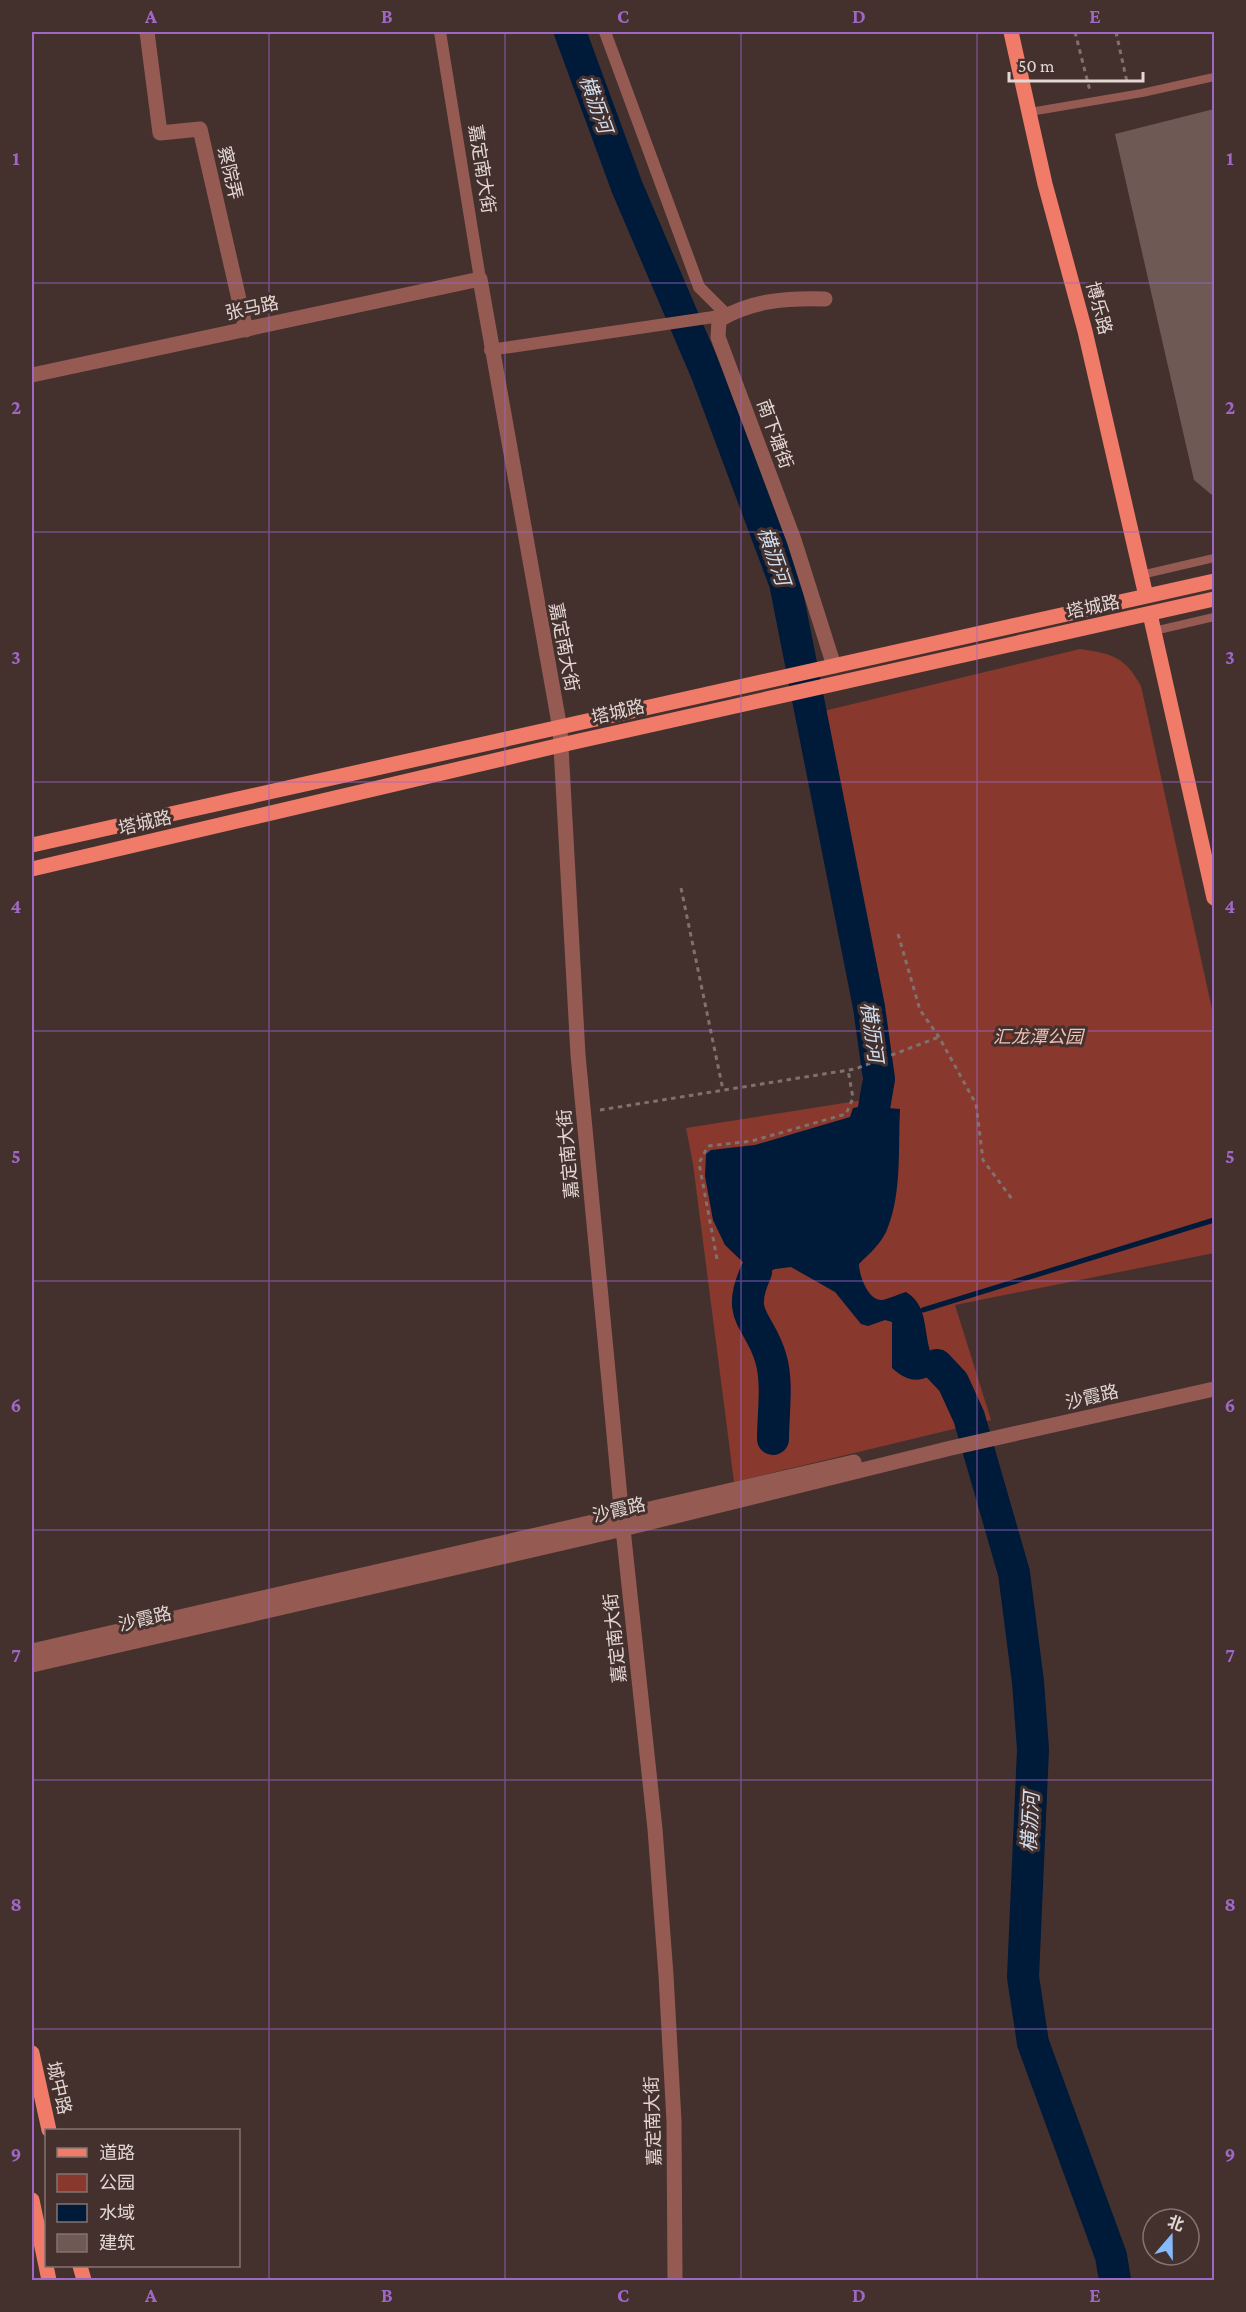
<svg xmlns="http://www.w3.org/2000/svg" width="1246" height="2312" font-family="'Crimson Pro','Noto Sans SC',serif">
<rect width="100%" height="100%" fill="#44312e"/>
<path fill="#88382d" d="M1080,649C1113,654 1124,656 1141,686L1214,1018V1253L955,1305L991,1420L734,1482L693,1164L686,1128L863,1100L861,1033L799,717Z"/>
<path fill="#001a39" d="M863,1106L900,1109C898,1147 902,1191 888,1227C883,1242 870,1253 859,1264C859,1275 868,1301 882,1300C889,1299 898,1294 906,1292C933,1308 920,1342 937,1365L933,1375C916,1383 907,1381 892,1368V1322L885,1320L868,1326L861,1324L835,1292L791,1267L775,1269L763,1274L751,1270L725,1245L713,1220L705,1176L706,1154L711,1150L755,1145L850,1117L853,1108Z"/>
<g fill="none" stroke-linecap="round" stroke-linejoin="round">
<path stroke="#001a39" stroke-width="5" d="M923,1310L1214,1220"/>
<path stroke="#001a39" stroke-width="32" d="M570,32L627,187L707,374L785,583L869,1007L879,1079L874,1108
M756,1272C735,1318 760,1319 771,1359C778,1383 773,1414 773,1439
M937,1365L953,1382L969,1417L1014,1573L1028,1682L1033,1749L1023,1977L1033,2043L1111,2256L1115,2280"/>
</g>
<path fill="#6e5955" d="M1214,109V494L1212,495L1194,480L1115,134Z"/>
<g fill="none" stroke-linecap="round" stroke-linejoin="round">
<path stroke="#81716e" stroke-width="3" stroke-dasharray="4.5 4.5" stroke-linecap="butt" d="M1075,32L1090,91
M1116,32L1127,82
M681,888L723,1090
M898,934L920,1010L939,1037L976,1104L983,1160L1012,1199
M600,1110L855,1069L939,1037
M717,1259L699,1163L708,1146L752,1141L846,1114L853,1098L848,1070"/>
<path stroke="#955b52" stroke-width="8" d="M1030,112L1142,93L1214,77
M1141,575L1214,558
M1154,631L1214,617"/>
<path stroke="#955b52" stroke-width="12" d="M440,32L480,279
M605,32L699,287L727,315
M490,350L727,315"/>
<path stroke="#955b52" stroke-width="15" d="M147,32L160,133L200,129L246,330
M825,299C787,298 752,300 719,320L718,337L794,540L834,666"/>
<path stroke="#955b52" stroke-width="15" d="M32,375L480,279L560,729L578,1055L623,1529L655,1829L666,1975L674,2121L675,2280
M32,1651L854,1462
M32,1665L623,1529L951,1448L1214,1389"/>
<path stroke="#f17b69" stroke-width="15" d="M1011,32L1045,184L1085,331L1146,596
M1150,614L1214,898
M32,845L1214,581
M32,869L561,745L1214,599
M32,2053L49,2130
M32,2200L49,2280
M80,2266L84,2280"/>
</g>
<path fill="none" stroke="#9f68c6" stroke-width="1.5" stroke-opacity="0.55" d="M269,32V2280M505,32V2280M741,32V2280M977,32V2280M32,283H1214M32,532H1214M32,782H1214M32,1031H1214M32,1281H1214M32,1530H1214M32,1780H1214M32,2029H1214"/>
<g text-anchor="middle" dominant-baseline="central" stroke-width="6" stroke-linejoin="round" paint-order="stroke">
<g font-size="18" fill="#e3d7d4" stroke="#44312e">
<text transform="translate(482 169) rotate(81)">嘉定南大街</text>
<text transform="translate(230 173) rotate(77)">察院弄</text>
<text transform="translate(252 308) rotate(-12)">张马路</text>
<text transform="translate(1099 308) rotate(75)">博乐路</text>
<text transform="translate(775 434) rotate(70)">南下塘街</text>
<text transform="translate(1093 607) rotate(-12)">塔城路</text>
<text transform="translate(564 647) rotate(79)">嘉定南大街</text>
<text transform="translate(618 712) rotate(-13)">塔城路</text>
<text transform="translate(145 823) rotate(-13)">塔城路</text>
<text transform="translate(568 1154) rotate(-95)">嘉定南大街</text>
<text transform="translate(1092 1397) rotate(-13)">沙霞路</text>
<text transform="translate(619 1510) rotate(-13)">沙霞路</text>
<text transform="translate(145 1619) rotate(-13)">沙霞路</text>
<text transform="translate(615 1638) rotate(-96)">嘉定南大街</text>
<text transform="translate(59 2088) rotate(77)">城中路</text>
<text transform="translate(653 2121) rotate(-92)">嘉定南大街</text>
</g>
<g font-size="18" font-style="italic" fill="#f1c0b7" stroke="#44312e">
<text x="1038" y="1037">汇龙潭公园</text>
</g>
<g font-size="20" font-style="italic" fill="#cfdef0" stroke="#44312e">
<text transform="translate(596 104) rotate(70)">横沥河</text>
<text transform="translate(774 556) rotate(71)">横沥河</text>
<text transform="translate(872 1032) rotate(82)">横沥河</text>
<text transform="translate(1030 1822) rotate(-87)">横沥河</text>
</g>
</g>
<rect width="1246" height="2312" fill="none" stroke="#44312e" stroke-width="66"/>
<rect x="45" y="2129" width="195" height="138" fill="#44312e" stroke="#847370" stroke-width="1.5"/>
<rect x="57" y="2148" width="30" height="9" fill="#f17b69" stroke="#847370" stroke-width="1.5"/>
<text x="99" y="2159" font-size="18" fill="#e3d7d4">道路</text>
<rect x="57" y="2174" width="30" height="18" fill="#88382d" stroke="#847370" stroke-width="1.5"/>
<text x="99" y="2189" font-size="18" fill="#e3d7d4">公园</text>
<rect x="57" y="2204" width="30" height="18" fill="#001a39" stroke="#847370" stroke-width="1.5"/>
<text x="99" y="2219" font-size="18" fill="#e3d7d4">水域</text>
<rect x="57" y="2234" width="30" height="18" fill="#6e5955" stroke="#847370" stroke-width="1.5"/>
<text x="99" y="2249" font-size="18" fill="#e3d7d4">建筑</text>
<g transform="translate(1171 2237) rotate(20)"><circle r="28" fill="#44312e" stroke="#847370" stroke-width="1.5"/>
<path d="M0-4.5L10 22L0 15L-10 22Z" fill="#85bbfb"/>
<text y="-9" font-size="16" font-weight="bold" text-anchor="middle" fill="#e3d7d4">北</text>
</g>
<path d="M1009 72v9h134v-9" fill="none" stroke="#e3d7d4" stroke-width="3"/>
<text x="1018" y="72" font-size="18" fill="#e3d7d4" stroke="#44312e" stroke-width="4.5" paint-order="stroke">50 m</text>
<rect x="33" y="33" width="1180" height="2246" fill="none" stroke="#9f68c6" stroke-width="2"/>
<g font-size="20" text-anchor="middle" font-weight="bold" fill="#9f68c6">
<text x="151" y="23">A</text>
<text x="387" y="23">B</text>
<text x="623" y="23">C</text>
<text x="859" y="23">D</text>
<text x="1095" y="23">E</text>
<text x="16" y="165">1</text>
<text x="1230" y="165">1</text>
<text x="16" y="414">2</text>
<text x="1230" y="414">2</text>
<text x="16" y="664">3</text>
<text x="1230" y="664">3</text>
<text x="16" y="913">4</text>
<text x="1230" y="913">4</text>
<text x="16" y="1163">5</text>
<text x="1230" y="1163">5</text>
<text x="16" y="1412">6</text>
<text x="1230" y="1412">6</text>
<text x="16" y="1662">7</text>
<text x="1230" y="1662">7</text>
<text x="16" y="1911">8</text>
<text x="1230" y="1911">8</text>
<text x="16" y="2161">9</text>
<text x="1230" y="2161">9</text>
<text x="151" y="2302">A</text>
<text x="387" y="2302">B</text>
<text x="623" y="2302">C</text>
<text x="859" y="2302">D</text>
<text x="1095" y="2302">E</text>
</g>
</svg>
